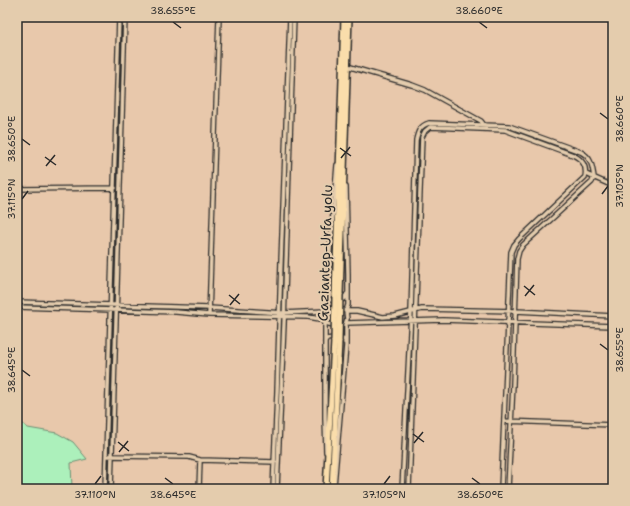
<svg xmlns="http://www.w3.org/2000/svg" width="630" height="506" font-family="'Shantell Sans',sans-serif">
<rect width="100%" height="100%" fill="#e8c8ab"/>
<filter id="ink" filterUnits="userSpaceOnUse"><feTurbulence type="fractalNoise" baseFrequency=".025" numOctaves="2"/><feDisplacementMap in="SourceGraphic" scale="8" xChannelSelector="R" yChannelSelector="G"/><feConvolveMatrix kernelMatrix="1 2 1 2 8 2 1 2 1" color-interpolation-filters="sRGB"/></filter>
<g filter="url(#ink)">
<path fill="#acf0bb" stroke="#6c8e73" d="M17,419L28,428L57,433L73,442L87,459L71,463L72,489H17Z"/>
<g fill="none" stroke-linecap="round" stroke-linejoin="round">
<defs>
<path id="minor" d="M347,66L412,85L425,90L481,121L484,125
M586,174L613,186
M346,187L348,274V305L346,311H357L383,317L395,316L422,309L516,311L613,316
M17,189L115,188
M326,295C329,303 338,302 344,299L347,294
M17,302L209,308L284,313L325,311L337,165
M17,307L176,312L209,315L308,317L320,319L325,322V418L326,452
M331,308H337L346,311L347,319L345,325C338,326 331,326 325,322L323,314L325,311Z
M209,315L219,17
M325,342L327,339L338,337L345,340V343
M505,421L613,425
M109,456L189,457L200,460L275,462
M334,486L346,346V323L443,320L613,326
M105,489L119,17
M111,489L125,17
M199,489L200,460
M273,489L277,391L281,261L290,17
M277,489L284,324L294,17
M402,489L411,312L416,140C418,131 420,126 429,123L509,126L581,152C592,158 592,166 594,177L592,182L523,245L519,251L517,259L513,384L508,489
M409,489L422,137L425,131L430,127L505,130L573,155C583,160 587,166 585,177L519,239L514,245L511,252L501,489"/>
<path id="highway" d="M335,295L344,17
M340,295L349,17
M326,489L334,341
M332,489L339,341"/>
</defs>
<use href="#minor" stroke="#2b2b2b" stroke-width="6"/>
<use href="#highway" stroke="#2b2b2b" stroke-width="8"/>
<use href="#minor" stroke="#e4ccad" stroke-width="3.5"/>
<use href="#highway" stroke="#faddab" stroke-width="5"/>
<defs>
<path id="highway-bridge" d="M334,341L335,295
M339,341L340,295"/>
</defs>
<use href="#highway-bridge" stroke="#2b2b2b" stroke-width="8" stroke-linecap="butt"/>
<use href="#highway-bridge" stroke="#faddab" stroke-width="5"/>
</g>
</g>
<path fill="none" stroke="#2b2b2b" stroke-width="1.5" d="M173,22L181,28M479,22L487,28M600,113L608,119M22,139L30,145M340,148L351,156M45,157L56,165M341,158L350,147M46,166L55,155M602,194L608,186M22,199L28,191M524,286L535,295M229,295L240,304M525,296L534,285M230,305L239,294M600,344L608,350M22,370L30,376M413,434L424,442M118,442L129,451M414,443L423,432M119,452L128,441M165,478L173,484M472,478L480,484M95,484L101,476M384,484L390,476"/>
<g text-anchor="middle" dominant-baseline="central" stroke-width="4" stroke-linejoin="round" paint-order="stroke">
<g font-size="14" fill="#2b2b2b" stroke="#e4ccad">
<text transform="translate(325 253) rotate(-88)">Gaziantep-Urfa yolu</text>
</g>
</g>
<rect width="630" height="506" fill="none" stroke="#e4ccad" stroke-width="44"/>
<rect x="22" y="22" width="586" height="462" fill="none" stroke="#2b2b2b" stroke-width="1.5"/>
<g font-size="10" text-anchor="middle" fill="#2b2b2b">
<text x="173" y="14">38.655°E</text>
<text x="479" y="14">38.660°E</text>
<text transform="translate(619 119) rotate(-90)" y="4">38.660°E</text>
<text transform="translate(11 139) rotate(-90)" y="4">38.650°E</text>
<text transform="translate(619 186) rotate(-90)" y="4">37.105°N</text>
<text transform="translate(11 199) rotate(-90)" y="4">37.115°N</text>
<text transform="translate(619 350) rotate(-90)" y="4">38.655°E</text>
<text transform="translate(11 370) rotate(-90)" y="4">38.645°E</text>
<text x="95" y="498">37.110°N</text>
<text x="173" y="498">38.645°E</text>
<text x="384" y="498">37.105°N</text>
<text x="480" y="498">38.650°E</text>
</g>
</svg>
